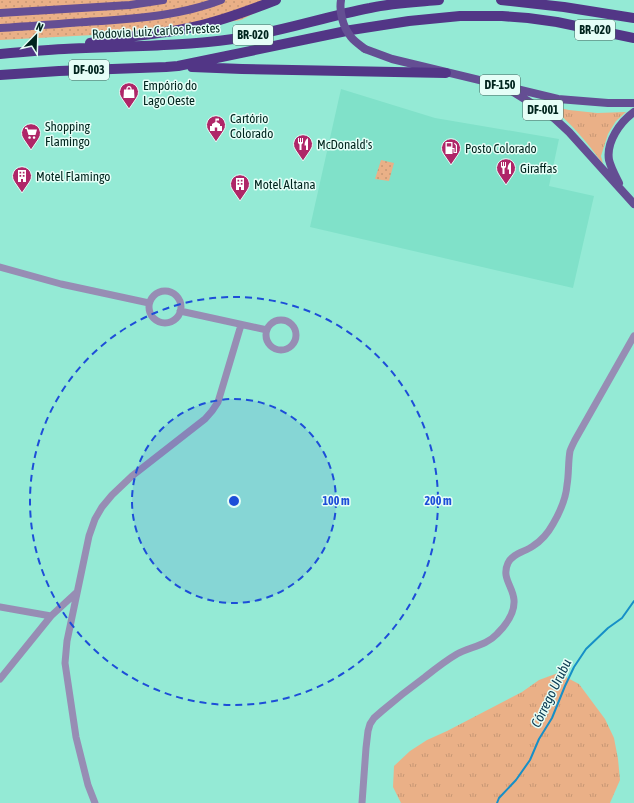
<svg xmlns="http://www.w3.org/2000/svg" width="634" height="803" font-family="'Asap Condensed',sans-serif">
<defs>
<pattern id="grass-tufts" width="24" height="20" patternUnits="userSpaceOnUse"><rect width="24" height="20" fill="#eab087"/><path d="M3 7l-1-3M5 7V3M7 7l1-3M15 17l-1-3M17 17v-4M19 17l1-3" fill="none" stroke="#c79774"/></pattern>
<pattern id="park-dots" width="8" height="8" patternUnits="userSpaceOnUse"><rect width="8" height="8" fill="#eab087"/><path d="M2 2h.1M6 6h.1" fill="none" stroke="#c79774" stroke-width="1.8" stroke-linecap="round"/></pattern>
</defs>
<rect width="100%" height="100%" fill="#94ead5"/>
<path fill="#80e1c9" d="M341,89L435,118L559,139L549,186L594,196L573,288L310,227Z"/>
<path fill="url(#grass-tufts)" d="M550,106L569,110L597,113L626,112L616,121L608,134L601,156L603,164C587,142 571,123 550,106Z
M558,673L579,684L605,719L614,738L618,759L620,780L610,803H401L393,787L394,766L410,751L427,740L447,731L522,692L539,680Z"/>
<path fill="url(#park-dots)" d="M0,0H280L241,20L169,31L0,40Z
M381,160L394,163L389,181L375,179Z"/>
<g fill="none" stroke-linecap="round" stroke-linejoin="round">
<path stroke="#168fc7" stroke-width="2" d="M497,803L499,798L516,780L530,760L539,739L552,718L565,686L574,667L586,649L608,628L622,618L634,601"/>
<path stroke="#978db4" stroke-width="7" d="M0,267L61,284L149,303
M149 307a16 16 0 1 1 32 0a16 16 0 1 1-32 0Z
M180,311L267,330
M266 335a15 15 0 1 1 30 0a15 15 0 1 1-30 0Z
M0,607L51,616
M0,679L51,616L77,592
M95,803L88,785L76,737L65,663L67,641L89,536L95,519L102,507L112,495L132,476L205,419L212,411L218,402L241,325
M362,803L366,748L368,731L370,724L374,718L382,711C396,699 410,688 425,677C435,669 445,661 457,654C470,647 487,645 497,634C505,626 515,613 514,600C513,586 501,578 508,563C513,553 525,552 533,546C541,541 548,533 553,524C560,512 566,498 567,485C569,474 568,462 570,451C571,448 573,444 575,440L634,336"/>
<path stroke="#644e93" stroke-width="8" d="M0,13L130,5L163,0
M0,28C34,26 67,23 101,21C141,18 182,15 221,0
M365,49L392,59L558,99L608,103H634
M510,90L536,106L555,119L569,132L634,204
M619,183C615,175 611,168 609,160C606,142 620,122 634,112"/>
<path stroke="#523686" stroke-width="10" d="M501,0L564,7L634,18
M90,43C123,36 156,35 189,28C219,22 248,11 276,0
M0,54C21,52 42,50 64,49C120,46 177,47 233,39C280,32 324,17 370,8C392,3 416,2 439,0
M192,67L242,69L446,73
M0,75L59,71L166,67L178,66L351,30L409,21L460,16H502L528,18L557,22L634,38"/>
<path stroke="#644e93" stroke-width="8" d="M341,0C339,12 343,27 351,37C355,42 360,45 365,49"/>
</g>
<circle cx="234" cy="501" r="102" fill="#1d4ed8" fill-opacity=".12"/>
<g fill="none" stroke="#1d4ed8" stroke-width="2" stroke-dasharray="7 5">
<circle cx="234" cy="501" r="102"/>
<circle cx="234" cy="501" r="204"/>
</g>
<defs>
<symbol id="shop-pin" viewBox="-11 -11 22 30"><path d="M0 17L-7.5 6A9.5 9.5 0 1 1 7.5 6Z" fill="#af2668" stroke="#e5fef7"/><path d="M-5-2.5h2.3a2.7 3.5 0 0 1 5.4 0H5L5.5 6h-11ZM-1.5-2.5h3a1.5 2.3 0 0 0-3 0Z" fill="#fff"/></symbol>
<symbol id="civic-pin" viewBox="-11 -11 22 30"><path d="M0 17L-7.5 6A9.5 9.5 0 1 1 7.5 6Z" fill="#af2668" stroke="#e5fef7"/><path d="M-.6-6.5H3V-4.5H.6V-3L4-1V1h2V6H-6V1h2V-1L-.6-3ZM-1.2 2.5V6h2.4V2.5Z" fill="#fff"/></symbol>
<symbol id="supermarket-pin" viewBox="-11 -11 22 30"><path d="M0 17L-7.5 6A9.5 9.5 0 1 1 7.5 6Z" fill="#af2668" stroke="#e5fef7"/><path d="M-6-5.5h2.5l.6 2H6L4.5 2H-2.5L-4.4-4H-6ZM-1.5 3.2a1.3 1.3 0 1 0 .1 0ZM3 3.2a1.3 1.3 0 1 0 .1 0Z" fill="#fff"/></symbol>
<symbol id="restaurant-pin" viewBox="-11 -11 22 30"><path d="M0 17L-7.5 6A9.5 9.5 0 1 1 7.5 6Z" fill="#af2668" stroke="#e5fef7"/><path d="M-5-6h1v4h1v-4h1v4h1v-4h1v5L-1.5 .5V6h-2V.5L-5-1ZM5-6V6H3V1.5H1.5Q1.5-4 5-6Z" fill="#fff"/></symbol>
<symbol id="fuel-pin" viewBox="-11 -11 22 30"><path d="M0 17L-7.5 6A9.5 9.5 0 1 1 7.5 6Z" fill="#af2668" stroke="#e5fef7"/><path d="M-5.5-6h7V0h2V4h1.3V-2.5L3-4.5l.8-.8L6-3V5H2.5V1h-1V6h-7ZM-4.2-4.7v3.2H.2V-4.7Z" fill="#fff"/></symbol>
<symbol id="building-pin" viewBox="-11 -11 22 30"><path d="M0 17L-7.5 6A9.5 9.5 0 1 1 7.5 6Z" fill="#af2668" stroke="#e5fef7"/><path d="M-4-6H4V6H1V3H-1V6H-4ZM-2.5-4.3h1.7v1.8h-1.7ZM.8-4.3h1.7v1.8H.8ZM-2.5-1h1.7V.8h-1.7ZM.8-1h1.7V.8H.8Z" fill="#fff"/></symbol>
</defs>
<g fill-rule="evenodd">
<use href="#shop-pin" x="118" y="81" width="22" height="30"/>
<use href="#civic-pin" x="205" y="114" width="22" height="30"/>
<use href="#supermarket-pin" x="20" y="122" width="22" height="30"/>
<use href="#restaurant-pin" x="292" y="133" width="22" height="30"/>
<use href="#fuel-pin" x="440" y="137" width="22" height="30"/>
<use href="#restaurant-pin" x="495" y="157" width="22" height="30"/>
<use href="#building-pin" x="11" y="165" width="22" height="30"/>
<use href="#building-pin" x="229" y="173" width="22" height="30"/>
</g>
<g text-anchor="middle" dominant-baseline="central" stroke-width="3" stroke-linejoin="round" paint-order="stroke">
<g fill="#e5fef7" stroke="#45655e" stroke-width="1">
<rect x="575" y="20" width="40" height="20" rx="3"/>
<rect x="233" y="25" width="40" height="20" rx="3"/>
<rect x="69" y="60" width="40" height="20" rx="3"/>
<rect x="480" y="75" width="40" height="20" rx="3"/>
<rect x="523" y="100" width="40" height="20" rx="3"/>
</g>
<g font-size="12" font-weight="bold" fill="#00241d">
<text x="595" y="30">BR-020</text>
<text x="253" y="35">BR-020</text>
<text x="89" y="70">DF-003</text>
<text x="500" y="85">DF-150</text>
<text x="543" y="110">DF-001</text>
</g>
<g font-size="13" fill="#00241d" stroke="#e5fef7">
<text transform="translate(156 31) rotate(-3)">Rodovia Luiz Carlos Prestes</text>
</g>
<g font-size="13" fill="#00241d" stroke="#e5fef7" text-anchor="start">
<text x="143" y="85">Empório do<tspan x="143" dy="15">Lago Oeste</tspan></text>
<text x="230" y="118">Cartório<tspan x="230" dy="15">Colorado</tspan></text>
<text x="45" y="126">Shopping<tspan x="45" dy="15">Flamingo</tspan></text>
<text x="317" y="144">McDonald's</text>
<text x="465" y="148">Posto Colorado</text>
<text x="520" y="168">Giraffas</text>
<text x="36" y="176">Motel Flamingo</text>
<text x="254" y="184">Motel Altana</text>
</g>
<g font-size="14" font-style="italic" fill="#0b3950" stroke="#e5fef7">
<text transform="translate(551 693) rotate(-64)">Córrego Urubu</text>
</g>
</g>
<circle cx="234" cy="501" r="6" fill="#1d4ed8" stroke="#e5fef7" stroke-width="2"/>
<g font-size="12" text-anchor="middle" font-weight="bold" fill="#1d4ed8" stroke="#e5fef7" stroke-width="3" stroke-linejoin="round" paint-order="stroke">
<text x="336" y="505">100 m</text>
<text x="438" y="505">200 m</text>
</g>
<g transform="translate(36 36) rotate(23)" stroke="#e5fef7" stroke-width="3" paint-order="stroke">
<path d="M0-3L7 15L0 10L-7 15Z" fill="#00241d"/>
<text y="-6" font-size="11" font-weight="bold" text-anchor="middle" fill="#00241d">N</text>
</g>
</svg>
